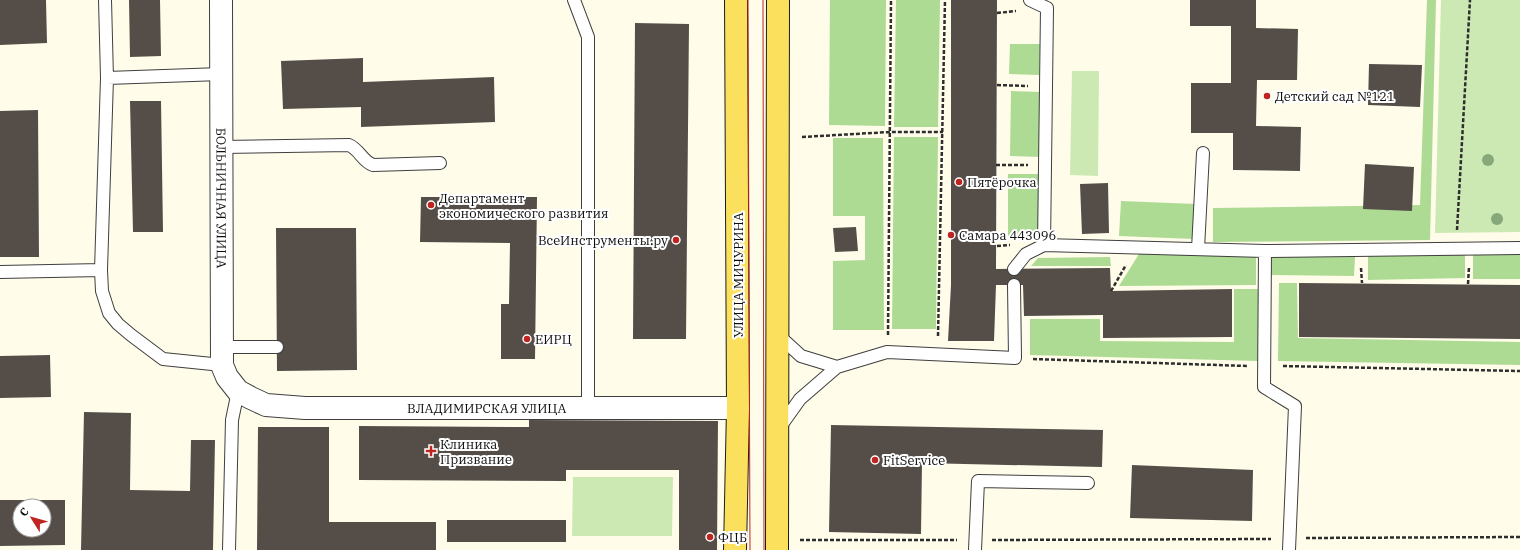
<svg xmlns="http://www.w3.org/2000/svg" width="1520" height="550" font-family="'IBM Plex Serif',serif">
<rect width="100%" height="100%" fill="#fffcea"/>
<path fill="#cce9b4" d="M1441,0H1520V232L1435,233Z
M1072,71H1099L1098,176L1070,175Z
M573,477H673L672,536H572Z"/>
<path fill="#aedb93" d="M830,0H886L885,126L829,125Z
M896,0H940L938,127H894Z
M1427,0H1436L1430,240L1213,242V208L1420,205Z
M1010,44H1040L1039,75L1009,74Z
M1011,91L1043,92L1041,157L1010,156Z
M894,137H938L936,329H892Z
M833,138H883L884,330H833V261L865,260V216H833Z
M1008,174H1043L1042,237L1008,236Z
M1121,201L1196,204L1194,239L1119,236Z
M1139,254L1256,255V285L1119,286Z
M1473,254H1520V279H1473Z
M1465,255V278L1368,280V256Z
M1272,256L1355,257L1354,276L1271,275Z
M1110,257L1111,266H1031L1038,258Z
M1279,283H1297L1298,338L1520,342V365L1278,361Z
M1234,289H1258V361L1030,355V319H1100V341L1234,342Z"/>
<path fill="#554e48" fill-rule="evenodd" d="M0,0H46L47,43L0,45Z
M129,0H160L161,56L130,57Z
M951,0H997L996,269L1110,268L1111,291L1232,289V337L1103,338V315L1024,316L1023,285H996L994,341H948L951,285Z
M1190,0H1256V28L1298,29L1297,80H1257L1256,126L1301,127L1300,171L1233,170V133H1191V83H1231V26H1190Z
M635,23L689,24L686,339H633Z
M363,58V82L494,77L495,122L361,127V107L283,109L281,61Z
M1369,64L1422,65L1420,107L1368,105Z
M130,101H161L163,232H133Z
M38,110L39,257H0V111Z
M1365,164L1414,167L1412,211L1363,209Z
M1108,183L1109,233L1082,234L1080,184Z
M421,197H537L535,359H501V304H509L510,243L420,242Z
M856,227L858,251L835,252L833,228Z
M276,228H356L357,370L277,371Z
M1299,283L1520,285V339L1299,337Z
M50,355L51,397L0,398V356Z
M84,412L131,413L130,490L190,491L191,440H215L213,550H81Z
M529,420L718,421L717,550H679V470H566V481L359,480V426L529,427Z
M831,425L1103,430L1102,467L922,463L921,534L829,532Z
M258,427H329V522H436V550H257Z
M1132,465L1253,470L1252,521L1130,518Z
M0,500H65V545L0,546ZM20,506H44V530H20Z
M447,520H566V542H447Z"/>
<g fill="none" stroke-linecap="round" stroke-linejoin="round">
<defs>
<path id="lane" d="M105,0L107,78L101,270L102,291L109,313L118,324L131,335L163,359L222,365
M574,0L588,37V408
M1030,0L1047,8L1044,245
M107,78L221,74
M221,147L349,145C360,150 362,161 373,165L440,163
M1198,249L1203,153
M1265,251L1264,387L1295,406L1289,550
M1014,269L1026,254L1044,245L1265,251L1520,248
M0,272L101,270
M778,335L801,356L837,367
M221,347H277
M780,427L800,399L837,367L887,352L1015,358L1014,285
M229,550L232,420L238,391
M975,550L978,481L1088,483"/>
<g id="street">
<path id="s1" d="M221,0L222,365L227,377L238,391L251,398L266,405L305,408H738"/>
</g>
<path id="primary" d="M735,550L738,408L736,0
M777,550L778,0"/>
</defs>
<use href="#lane" stroke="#3f3f3f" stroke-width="14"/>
<use href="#street" stroke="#3f3f3f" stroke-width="24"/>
<use href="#primary" stroke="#1d1d1d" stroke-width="24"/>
<path stroke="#2e2e2e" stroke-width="2.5" stroke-dasharray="4 2" stroke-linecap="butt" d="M997,13L1016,11
M997,85L1028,86
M802,137L890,132H943
M996,165H1028
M1457,230L1470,0
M997,246L1010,245
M1361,268L1362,283
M1468,284L1469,267
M1111,291L1126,265
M888,335L891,0
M938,336L945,0
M1033,359L1248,366
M1283,366L1520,371
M1306,538L1520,537
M800,540H957
M992,540L1271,539"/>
<use href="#lane" stroke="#fff" stroke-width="12"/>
<use href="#street" stroke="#fff" stroke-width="22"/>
<use href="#primary" stroke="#fbe05e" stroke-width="22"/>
<path stroke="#be2521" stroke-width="1" d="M748,0L750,550
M763,0L764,550"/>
</g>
<g fill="#87a878">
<circle cx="1488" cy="160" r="6"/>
<circle cx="1497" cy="219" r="6"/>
</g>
<g fill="#be2521" stroke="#fff" stroke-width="1.5">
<circle cx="1267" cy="96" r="4"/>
<circle cx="959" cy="182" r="4"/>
<circle cx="431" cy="205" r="4"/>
<circle cx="951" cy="235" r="4"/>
<circle cx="676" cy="240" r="4"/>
<circle cx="527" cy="339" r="4"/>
<path d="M429 445h4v4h4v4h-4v4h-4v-4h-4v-4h4z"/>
<circle cx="875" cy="460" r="4"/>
<circle cx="710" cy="537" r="4"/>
</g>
<g text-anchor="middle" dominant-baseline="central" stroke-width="4" stroke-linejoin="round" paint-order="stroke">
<g font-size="13" fill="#0c0c0c" stroke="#fff" text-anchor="start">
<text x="1275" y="96">Детский сад №121</text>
<text x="967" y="182">Пятёрочка</text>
<text x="439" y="198">Департамент<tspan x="439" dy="15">экономического развития</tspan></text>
<text x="959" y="235">Самара 443096</text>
<text x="668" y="240" text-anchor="end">ВсеИнструменты.ру</text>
<text x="535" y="339">ЕИРЦ</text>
<text x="440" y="444">Клиника<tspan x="440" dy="15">Призвание</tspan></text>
<text x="883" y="460">FitService</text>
<text x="718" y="537">ФЦБ</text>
</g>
<g font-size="13" fill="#0c0c0c" stroke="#fff">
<text stroke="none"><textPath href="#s1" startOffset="198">БОЛЬНИЧНАЯ УЛИЦА</textPath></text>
<text transform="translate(738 275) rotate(-90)">УЛИЦА МИЧУРИНА</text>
<text stroke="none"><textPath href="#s1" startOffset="648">ВЛАДИМИРСКАЯ УЛИЦА</textPath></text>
</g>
</g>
<g transform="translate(32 518) rotate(307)"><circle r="19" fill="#ffffff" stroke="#9e9e9e"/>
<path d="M0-3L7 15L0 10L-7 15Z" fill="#be2521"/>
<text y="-6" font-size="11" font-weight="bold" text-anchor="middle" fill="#0c0c0c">С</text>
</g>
</svg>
